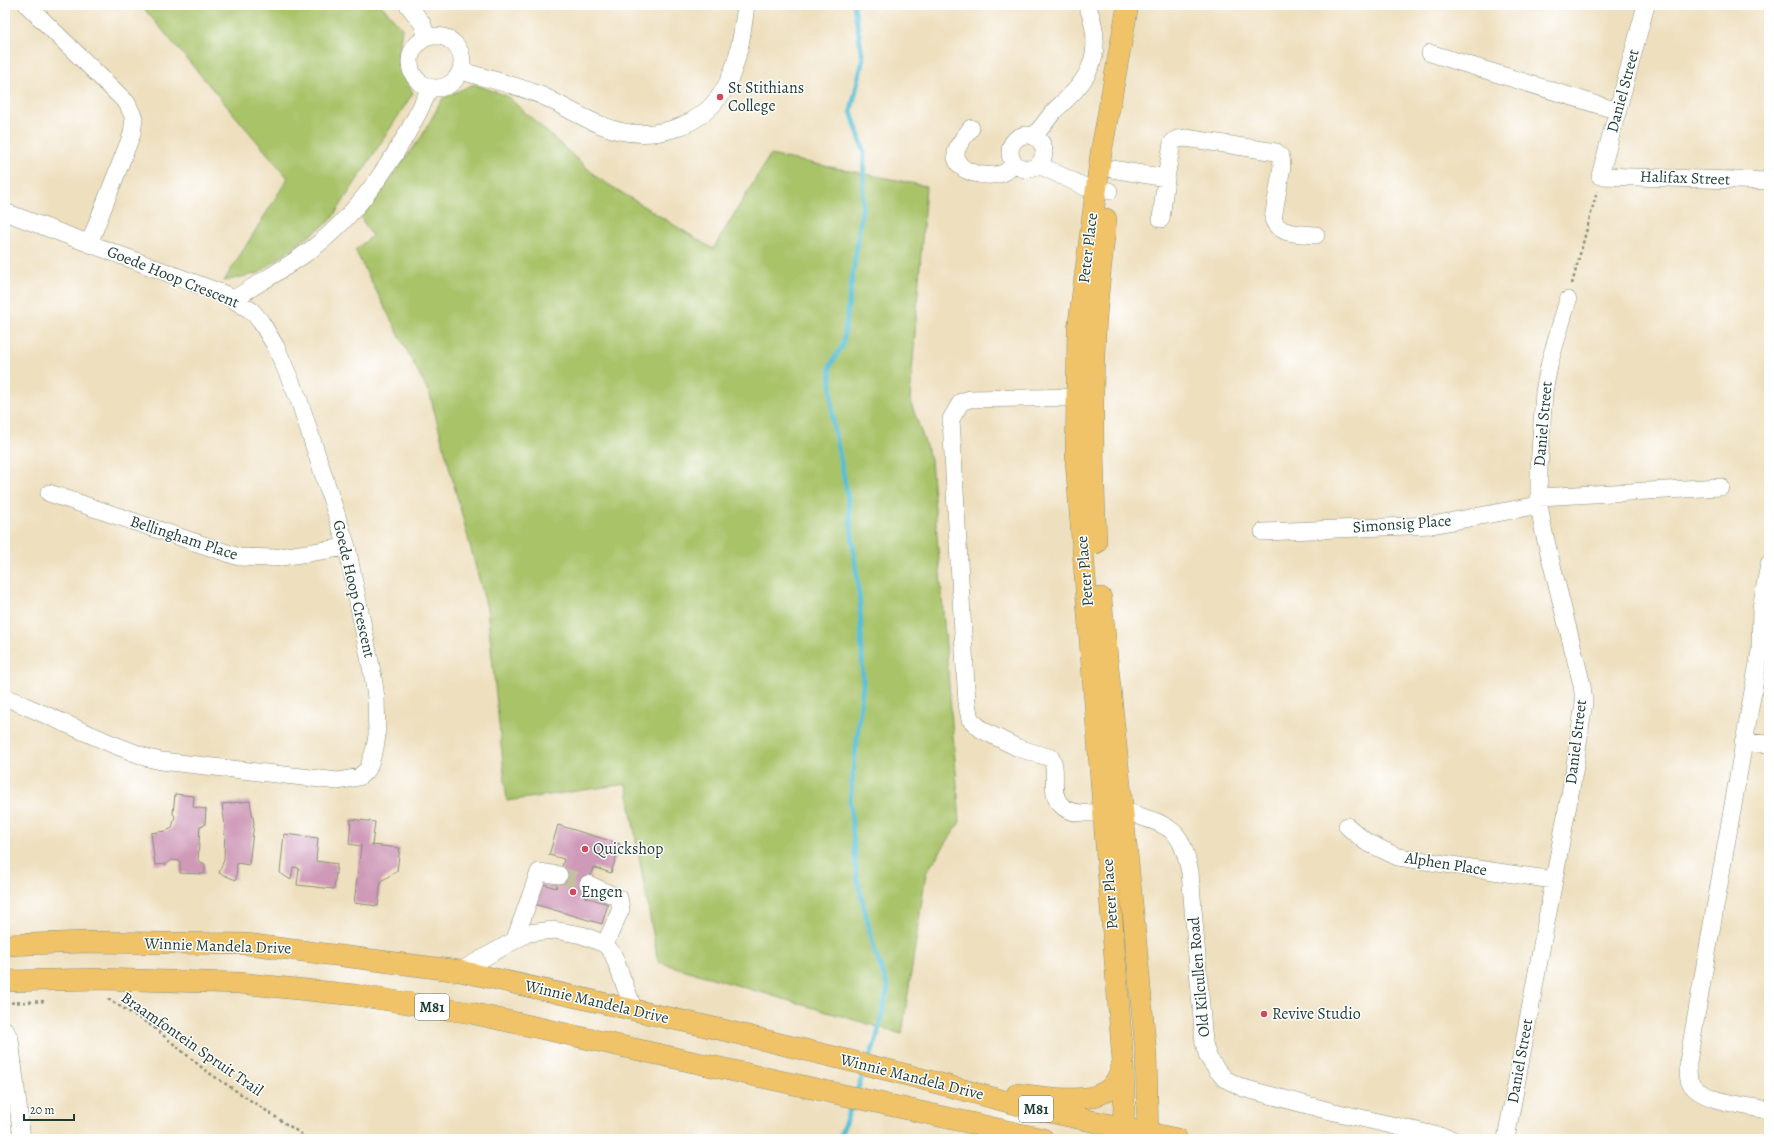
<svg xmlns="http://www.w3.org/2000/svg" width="1774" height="1144" font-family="Alegreya,serif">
<rect width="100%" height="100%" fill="#fff"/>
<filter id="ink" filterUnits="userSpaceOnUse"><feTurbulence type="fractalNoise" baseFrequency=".025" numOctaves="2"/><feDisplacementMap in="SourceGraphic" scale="8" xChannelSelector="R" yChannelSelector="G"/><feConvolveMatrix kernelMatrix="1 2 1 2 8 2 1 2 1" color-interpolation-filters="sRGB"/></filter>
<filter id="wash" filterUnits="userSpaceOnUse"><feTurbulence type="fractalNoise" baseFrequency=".012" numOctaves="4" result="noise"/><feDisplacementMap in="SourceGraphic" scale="16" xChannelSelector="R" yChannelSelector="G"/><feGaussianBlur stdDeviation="0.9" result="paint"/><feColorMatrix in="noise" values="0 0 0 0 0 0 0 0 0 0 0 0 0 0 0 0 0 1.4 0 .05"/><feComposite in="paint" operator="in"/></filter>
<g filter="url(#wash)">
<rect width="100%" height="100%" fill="#eedfbe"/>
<path fill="#a9c369" stroke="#64804e" d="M141,5H381L402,28L398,63L413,93L331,220L259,273L224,281L288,178Z
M474,84L507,96L598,178L713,249L770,155L926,186L910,400L931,460L960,822L926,873L902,1034L658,962L626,784L507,801L487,609L430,395L355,250L372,236L361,218L422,136L443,98Z"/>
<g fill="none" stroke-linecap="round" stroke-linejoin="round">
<path stroke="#58bfd6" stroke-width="5" d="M854,5L863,59L851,111L864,152L863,202L843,345L830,366L833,423L847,492L860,603L863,683L850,802L857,878L875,952L888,987L876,1041L868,1061
M856,1093L865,1070
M839,1139L853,1102"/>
</g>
<g id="blocks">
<path fill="#cf9ab8" d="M175,794L194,796L193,807L206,809L205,825L200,826L198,861L205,864V874L180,873V861L172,860L167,864L155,865L151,833L166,831L172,828L175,816L173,814Z
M250,801L254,823L249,865L237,863L236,880L219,873L224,860L225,826L222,804Z
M351,819L375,822L372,845L400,848L397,871L381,881L378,906L354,903L361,846L349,844Z
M558,825L620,844L611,873L593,867L585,897L608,904L602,924L534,904L540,883L556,888L564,859L549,855Z
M284,834L318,838L316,861L337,864L334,889L297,885L299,868L293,867L291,880L280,873Z"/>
</g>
</g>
<g filter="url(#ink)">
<use href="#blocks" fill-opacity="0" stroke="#868e79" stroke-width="1"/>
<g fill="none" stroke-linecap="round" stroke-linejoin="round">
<path stroke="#c5bfa2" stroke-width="17" stroke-dasharray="17 8" stroke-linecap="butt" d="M559,875L588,884"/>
<defs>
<path id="minor" d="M27,5L127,103L134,118L132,134L89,244
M408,5L422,23L427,37
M1646,5L1600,176L1769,181
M410 62a26 26 0 1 1 52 0a26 26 0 1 1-52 0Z
M1430,53L1618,111
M461,71C489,79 518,85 545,97C569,109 592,124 619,131C637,135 656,134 673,129C732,110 739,59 746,5
M971,128C967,134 959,142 957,149C949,173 989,180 1005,172C1009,170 1011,167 1014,164
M1010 152a17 17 0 1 1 34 0a17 17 0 1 1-34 0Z
M1034,136C1041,128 1047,120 1053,112C1061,104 1070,97 1077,88C1099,63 1099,34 1087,5
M1039,165L1085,187L1109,191
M1112,169L1166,178L1172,143L1177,139L1186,138L1276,152L1281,157L1282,166L1273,219C1279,236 1300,233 1316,235
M5,212L224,294L252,311L261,322L276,347L299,400L347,547L373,677L376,698L377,735L375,748L368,769L359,777L338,781L161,761L148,758L112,744L5,697
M1161,219L1166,178
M234,299C260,282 288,267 313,248C363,210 405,144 430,88
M1089,397L970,399L961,402L951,419L967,704L970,719L982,730L1018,748L1051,758C1059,771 1049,792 1060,804C1074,820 1104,810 1122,811C1129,811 1138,816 1145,818C1179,828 1182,839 1190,872L1204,1043L1208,1057L1217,1070L1225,1079L1243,1088L1326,1110L1452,1139
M49,493L239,557L274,558L347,547
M1539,497L1721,487
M1263,532L1432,525L1539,505
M1769,564L1761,608L1760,651L1688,1062C1688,1067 1688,1075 1689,1080C1697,1102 1750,1106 1769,1110
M1743,742L1769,744
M1347,826L1366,842L1398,857L1553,880
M588,884L619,898L621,909L605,944
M515,939L539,872L559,875
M460,971L528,933L554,930L582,935L605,944L613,954L634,1010
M5,1030L10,1039L22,1139
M1506,1139L1574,772L1584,702L1582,685L1544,533L1539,505V468L1544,392L1550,361L1568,300"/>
<path id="major" d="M1096,543C1093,473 1091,403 1095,334C1097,295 1102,257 1106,219
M1101,598L1135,932L1146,1054L1148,1139
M5,945L85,942L247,944L460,971L723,1030L892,1071L1035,1109L1177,1139
M5,981L101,979L239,983L355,995L471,1013L1043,1139
M1017,1094C1044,1096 1098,1109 1115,1082C1119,1077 1120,1070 1122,1065
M1123,1139L1124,1100L1123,1062L1076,461L1078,330L1101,153L1128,5"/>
</defs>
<use href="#minor" stroke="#868e79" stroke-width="18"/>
<use href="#major" stroke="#868e79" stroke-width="22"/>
<path stroke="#868e79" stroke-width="2.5" stroke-dasharray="3 3" stroke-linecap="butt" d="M1572,284L1597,191
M108,999L152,1026L206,1071L309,1139
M5,1003L47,1001"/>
<use href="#minor" stroke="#fff" stroke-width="17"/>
<use href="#major" stroke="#f1c369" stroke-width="21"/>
</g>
</g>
<g fill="#d1495b" stroke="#fff" stroke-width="1.5">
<circle cx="720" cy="97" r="4"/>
<circle cx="585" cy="849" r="4"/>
<circle cx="573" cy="892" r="4"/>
<circle cx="1264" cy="1014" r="4"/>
</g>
<g text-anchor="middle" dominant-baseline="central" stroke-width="3" stroke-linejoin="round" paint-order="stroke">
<g fill="#fff" stroke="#627771" stroke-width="1">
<rect x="415" y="994" width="34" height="26" rx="3"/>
<rect x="1019" y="1096" width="34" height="26" rx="3"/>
</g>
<g font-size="15" font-weight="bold" fill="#1f3d34">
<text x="432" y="1007">M81</text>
<text x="1036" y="1109">M81</text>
</g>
<g font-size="16" fill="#1f3d34" stroke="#fff" text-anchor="start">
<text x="728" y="88">St Stithians<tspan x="728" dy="18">College</tspan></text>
<text x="593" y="849">Quickshop</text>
<text x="581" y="892">Engen</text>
<text x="1272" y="1014">Revive Studio</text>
</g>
<g font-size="16" fill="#1f3d34" stroke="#fff">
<text transform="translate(1623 91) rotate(-75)">Daniel Street</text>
<text transform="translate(1685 178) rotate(2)">Halifax Street</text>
<text transform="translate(1088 248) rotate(-83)">Peter Place</text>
<text transform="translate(173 277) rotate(22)">Goede Hoop Crescent</text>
<text transform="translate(1543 424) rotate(-85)">Daniel Street</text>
<text transform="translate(1402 524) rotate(-4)">Simonsig Place</text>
<text transform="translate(184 538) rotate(18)">Bellingham Place</text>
<text transform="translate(1085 571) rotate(-95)">Peter Place</text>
<text transform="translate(354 589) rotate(77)">Goede Hoop Crescent</text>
<text transform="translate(1576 742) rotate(-83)">Daniel Street</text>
<text transform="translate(1446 864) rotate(9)">Alphen Place</text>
<text transform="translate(1110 894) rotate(-94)">Peter Place</text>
<text transform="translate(218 946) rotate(2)">Winnie Mandela Drive</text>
<text transform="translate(1199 977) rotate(-95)">Old Kilcullen Road</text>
<text transform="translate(597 1002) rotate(13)">Winnie Mandela Drive</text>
<text transform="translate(192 1044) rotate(35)">Braamfontein Spruit Trail</text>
<text transform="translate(1520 1061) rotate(-80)">Daniel Street</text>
<text transform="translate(912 1077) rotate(14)">Winnie Mandela Drive</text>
</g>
</g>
<rect width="1774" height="1144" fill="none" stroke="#fff" stroke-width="20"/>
<path d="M24 1114v6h50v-6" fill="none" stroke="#1f3d34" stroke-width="2"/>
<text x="30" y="1114" font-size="12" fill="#1f3d34" stroke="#ffffff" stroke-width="3" paint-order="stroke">20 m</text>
</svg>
